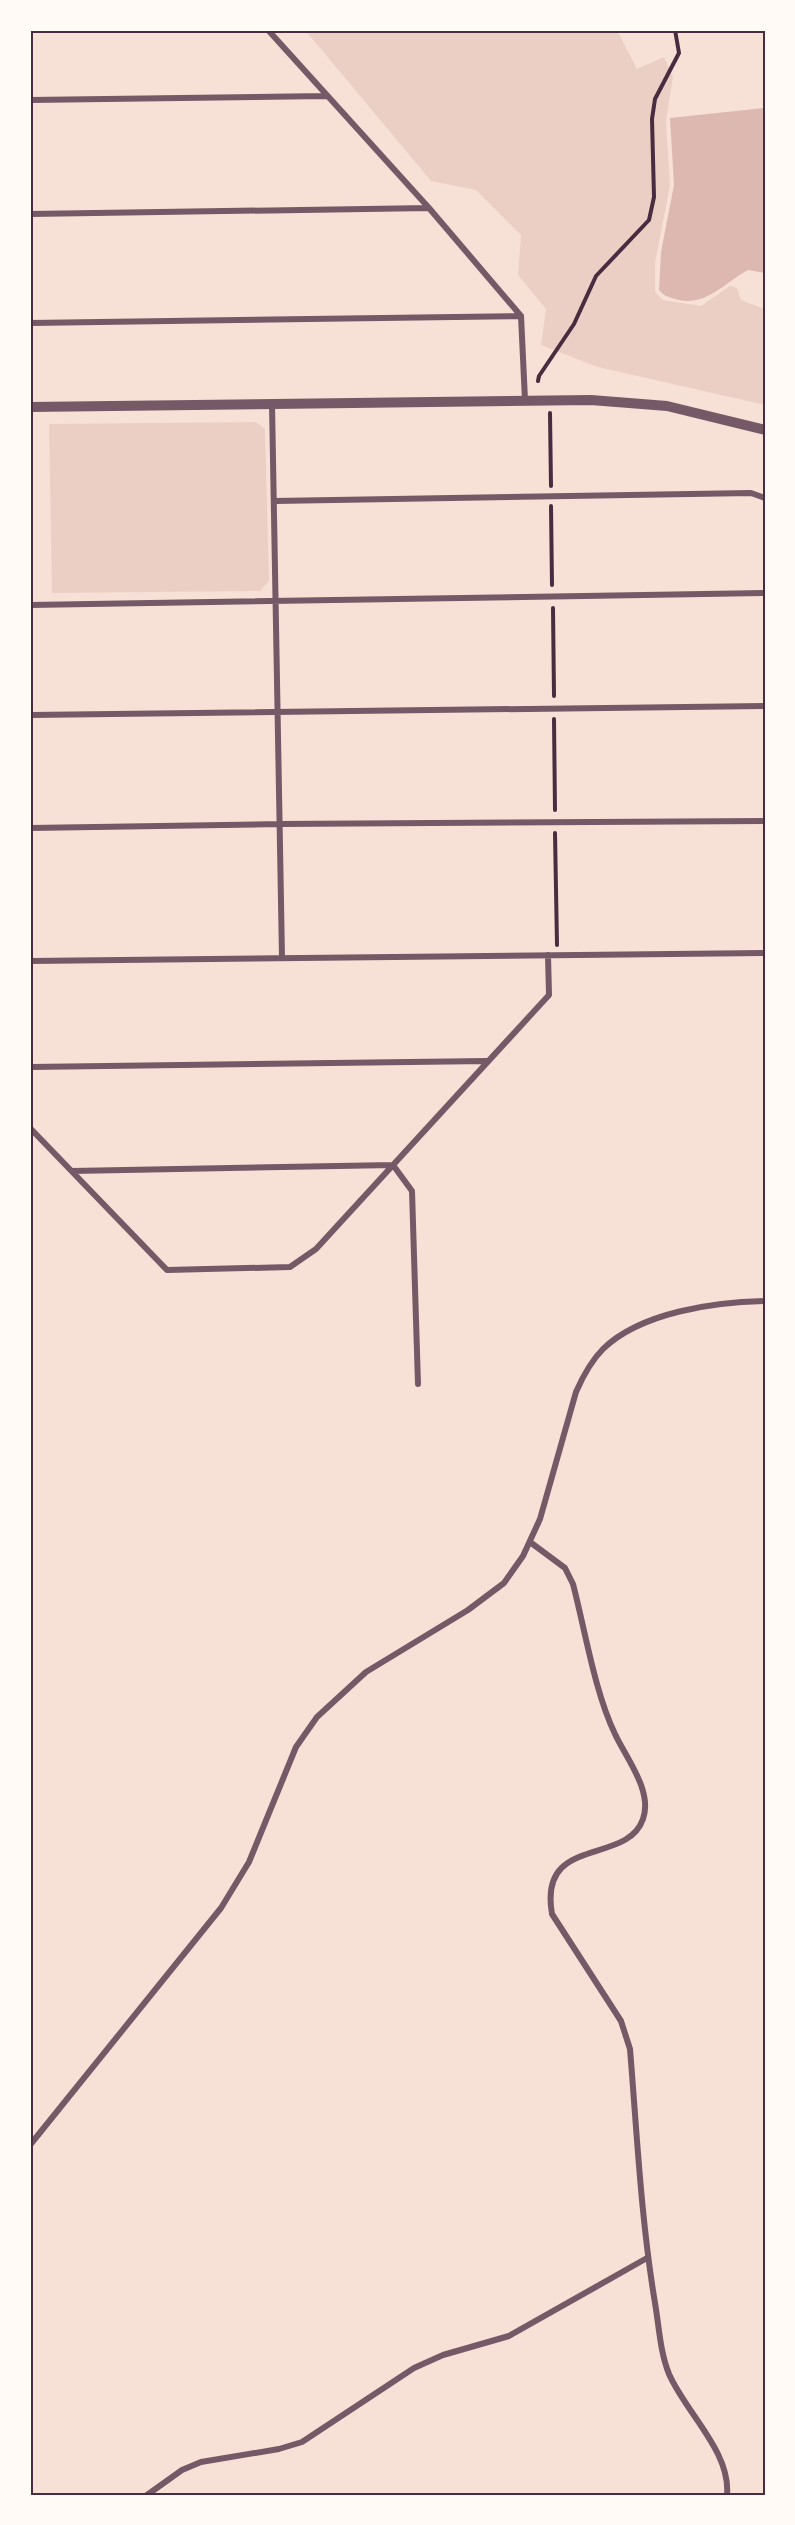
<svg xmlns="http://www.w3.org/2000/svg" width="795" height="2525" font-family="Signika,sans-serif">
<rect width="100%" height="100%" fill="#f7e1d7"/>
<path fill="#ebcfc5" d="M305,30H613L619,34L637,69L664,57L673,77L666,121L670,185L655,263V292L663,300L701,306L730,286L737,288L741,300L765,309V405L598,367L541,345L546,309L518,275L521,235L476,190L431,181Z
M256,422L265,429L269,581L260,591L52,593L49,424Z"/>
<path fill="#dcb8b0" d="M765,108V273L748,270C724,283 705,308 675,299C668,297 664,296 659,290L661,252L674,185L670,118Z"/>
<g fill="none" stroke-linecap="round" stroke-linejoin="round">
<path stroke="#4a2c40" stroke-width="4" d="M538,381L539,376L574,324L596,276L649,220L654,197L652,119L655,99L679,53L675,30
M550,413L551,486
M551,506L552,585
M553,608L554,696
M554,719L555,810
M555,833L557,945"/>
<path stroke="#755966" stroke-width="6" d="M268,30L429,208L521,316L525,400
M30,100L327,96
M30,214L429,208
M30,323L521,316
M272,404L282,957
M275,501L751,493L765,498
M30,605L765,593
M30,715L765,706
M30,828L280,824L765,821
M30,961L765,953
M30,1067L487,1061
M30,1128L167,1270L290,1267L316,1249L549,995L548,955
M72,1171L393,1165L412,1191L418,1384
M530,1542L565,1568L573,1584C585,1630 595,1693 615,1734C626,1758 653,1791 643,1819C627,1866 538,1834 552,1914L621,2021L630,2049C637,2134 641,2219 655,2303C659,2326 660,2352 669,2374C686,2413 731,2452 727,2495
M30,2145L221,1908L249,1862L296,1747L317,1717L366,1672L468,1610L504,1583L523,1556L540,1519L576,1392C583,1376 591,1361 603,1349C641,1312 715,1302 765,1301
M147,2495L182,2470L201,2462L279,2449L302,2442L414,2368L443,2355L509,2336L647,2258"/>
<path stroke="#755966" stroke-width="10" d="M30,407L591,400L667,406L765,430"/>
</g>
<rect width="795" height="2525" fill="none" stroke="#fffaf5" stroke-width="63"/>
<rect x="32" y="32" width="732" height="2462" fill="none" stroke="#4a2c40" stroke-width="2"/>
</svg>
